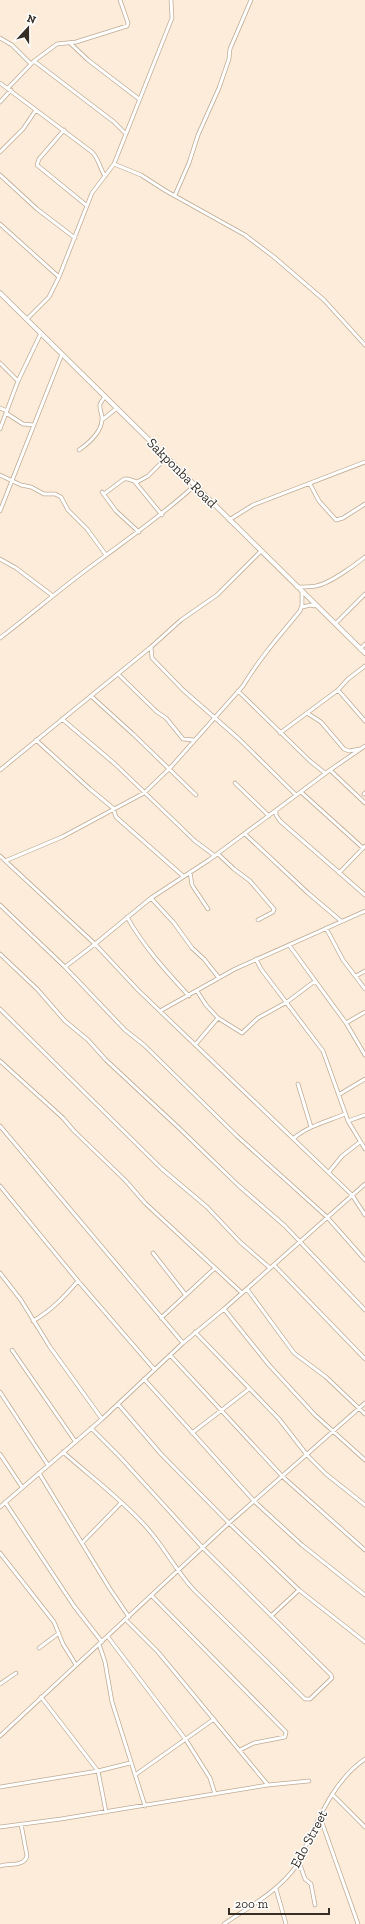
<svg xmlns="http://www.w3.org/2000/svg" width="365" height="1924" font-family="'Zilla Slab',serif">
<rect width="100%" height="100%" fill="#fdecda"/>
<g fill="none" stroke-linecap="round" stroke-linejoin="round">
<defs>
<path id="street" d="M0,38L12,45L31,64
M70,43L88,60L139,99
M34,61L114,122L126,134
M0,83L92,152C99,159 100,169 105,176
M8,88L34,61L57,44L76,42L127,26L128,23L120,0
M0,102L11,90
M64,130L39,159L37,165L86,205
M0,152L23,129L36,110
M114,164L141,175L166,191L245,235L274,257L324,300L365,345
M0,175L37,209L75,238
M175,195L189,163L198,135L219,88L229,59L230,49L251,0
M0,224L59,277
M27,319L49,297L59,277L92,193L114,164L172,18L171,0
M0,363L18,381
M0,408L7,411
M6,413L23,424L34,425
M102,420L117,408
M0,429L18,381L41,333
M79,450C89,443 101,433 102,420C103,415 99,410 100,404L105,396
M0,475L21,485L31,487L44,494H55L61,497L68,510L87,529L106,555
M135,482L162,515
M310,484L319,501L336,520L343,518L365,504
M102,492L116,511L139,532
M104,494L124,479H128L137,482L148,476L166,458
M0,511L62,354
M229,520L253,505L365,462
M0,559L16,568L53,596
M297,587C304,587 310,587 316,586C329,584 355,565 365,557
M302,607L311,605L314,606
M335,624L365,594
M0,638C34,612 66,584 101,559C133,535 165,513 194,486
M151,647L152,658L183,690L239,739L296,795
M360,649L365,644
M365,666L348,679L338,690L365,721
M118,674L157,712L166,718L183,739L194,740
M238,691L310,761L325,773
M91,696L133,734L196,795
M307,713L321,722L344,749L349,751L360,749
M62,719L115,764L195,841L215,856
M280,733L338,690
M36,740L90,789L113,808L116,817L183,876
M0,770L151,647L181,620L217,595L261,551
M330,770L365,803
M235,783L269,816
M301,792L363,848
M364,794L365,793
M276,811V815L280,821L365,895
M245,834L308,893L341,921
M218,854L234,869L250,881L274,909L273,912L258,920
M0,856L95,944L138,990L352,1195L365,1215
M5,861L62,837L144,793L170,768L243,686C259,659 280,635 300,611L302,605V592
M190,872L192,885L208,909
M339,873L365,846
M151,898L174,923L192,948L204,959L219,978
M0,905L65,967
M127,917C144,947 165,970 189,996
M326,928L343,960L365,989
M95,944L65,967L125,1030L144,1045L237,1136L327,1217L365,1260
M95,944L151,898L209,860L330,770L365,746
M289,945L346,1023L365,1055
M0,954L37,989L65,1021L88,1040L106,1060L179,1128L239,1186L285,1226L365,1310
M256,959L261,969L323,1051L348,1121L365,1149
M356,976L365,971
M197,991L206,1005L218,1018L242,1033L258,1018L287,1002L315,981
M0,1009L162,1169L207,1207L240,1242L270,1268
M160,1011L235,969L365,911
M346,1023L365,1012
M195,1045L218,1018
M0,1061L63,1118L74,1131L125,1180L145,1203L242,1293
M298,1084L311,1127
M340,1094L365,1079
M348,1121L365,1115
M0,1126L183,1343
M294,1138C308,1126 328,1121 345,1114
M329,1172L342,1156L360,1142
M0,1186L78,1281L154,1369
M153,1253L185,1294
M274,1265L365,1359
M0,1273L21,1300L50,1347L102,1419
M247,1289L294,1353L326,1377L365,1414
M224,1309L269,1365L315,1415L365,1460
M161,1318L215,1268
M33,1321C52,1310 64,1297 78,1281
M195,1332L279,1419L307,1455L326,1474L365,1505
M12,1350L75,1441
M170,1355L283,1477L365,1550
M144,1379L255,1502L302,1545L365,1595
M0,1392L48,1465
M118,1404L161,1454L229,1523L299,1590L365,1642
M192,1433L249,1389
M63,1452C90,1476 125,1502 148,1529C165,1548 176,1571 194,1590L305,1699H310L332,1678L331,1675L203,1548L120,1457L91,1428
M0,1454L22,1487
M39,1473L110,1589L129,1617
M5,1502L74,1606L102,1642
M0,1507L102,1419L183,1343L224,1309L365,1184
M82,1543L121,1503
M0,1553L54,1622L63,1644L76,1665
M152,1596L286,1732L285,1737L254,1743L240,1750
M271,1616L299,1590
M126,1620L158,1652L268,1785
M108,1637L186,1740L210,1778L215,1794
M99,1644L105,1662L112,1702L145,1806
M39,1648L59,1633
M0,1684L16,1673
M41,1697L98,1771L106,1812
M0,1736L229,1523L365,1403
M135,1775L214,1719
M0,1787L98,1771L130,1763
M332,1794L365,1827
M320,1817L358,1924
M0,1827L61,1819L268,1785L309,1781
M299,1862L305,1879L311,1884L315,1905
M0,1866C9,1863 24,1867 27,1856L21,1824
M276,1889L286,1924
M224,1924C249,1907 279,1891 297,1865C302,1858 304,1849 308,1841C322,1811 337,1778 365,1759"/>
<path id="secondary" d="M0,293L365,653"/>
</defs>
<use href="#street" stroke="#bfab95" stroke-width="4.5"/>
<use href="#secondary" stroke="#bfab95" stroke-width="5.5"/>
<use href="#street" stroke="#fff" stroke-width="3"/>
<use href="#secondary" stroke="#fff" stroke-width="4"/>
</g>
<g text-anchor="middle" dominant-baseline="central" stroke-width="3" stroke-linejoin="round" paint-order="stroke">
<g font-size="14" fill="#362e25" stroke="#fff">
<text transform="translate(182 473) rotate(45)">Sakponba Road</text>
<text transform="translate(309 1839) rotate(-62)">Edo Street</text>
</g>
</g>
<g transform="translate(28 28) rotate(21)" stroke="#ffffff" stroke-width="3" paint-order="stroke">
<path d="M0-3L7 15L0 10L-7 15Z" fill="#362e25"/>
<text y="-6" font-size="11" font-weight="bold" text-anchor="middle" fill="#362e25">N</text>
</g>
<path d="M229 1908v6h100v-6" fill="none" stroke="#362e25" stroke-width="2"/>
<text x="235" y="1908" font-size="12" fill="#362e25" stroke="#ffffff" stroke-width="3" paint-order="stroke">200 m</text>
</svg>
